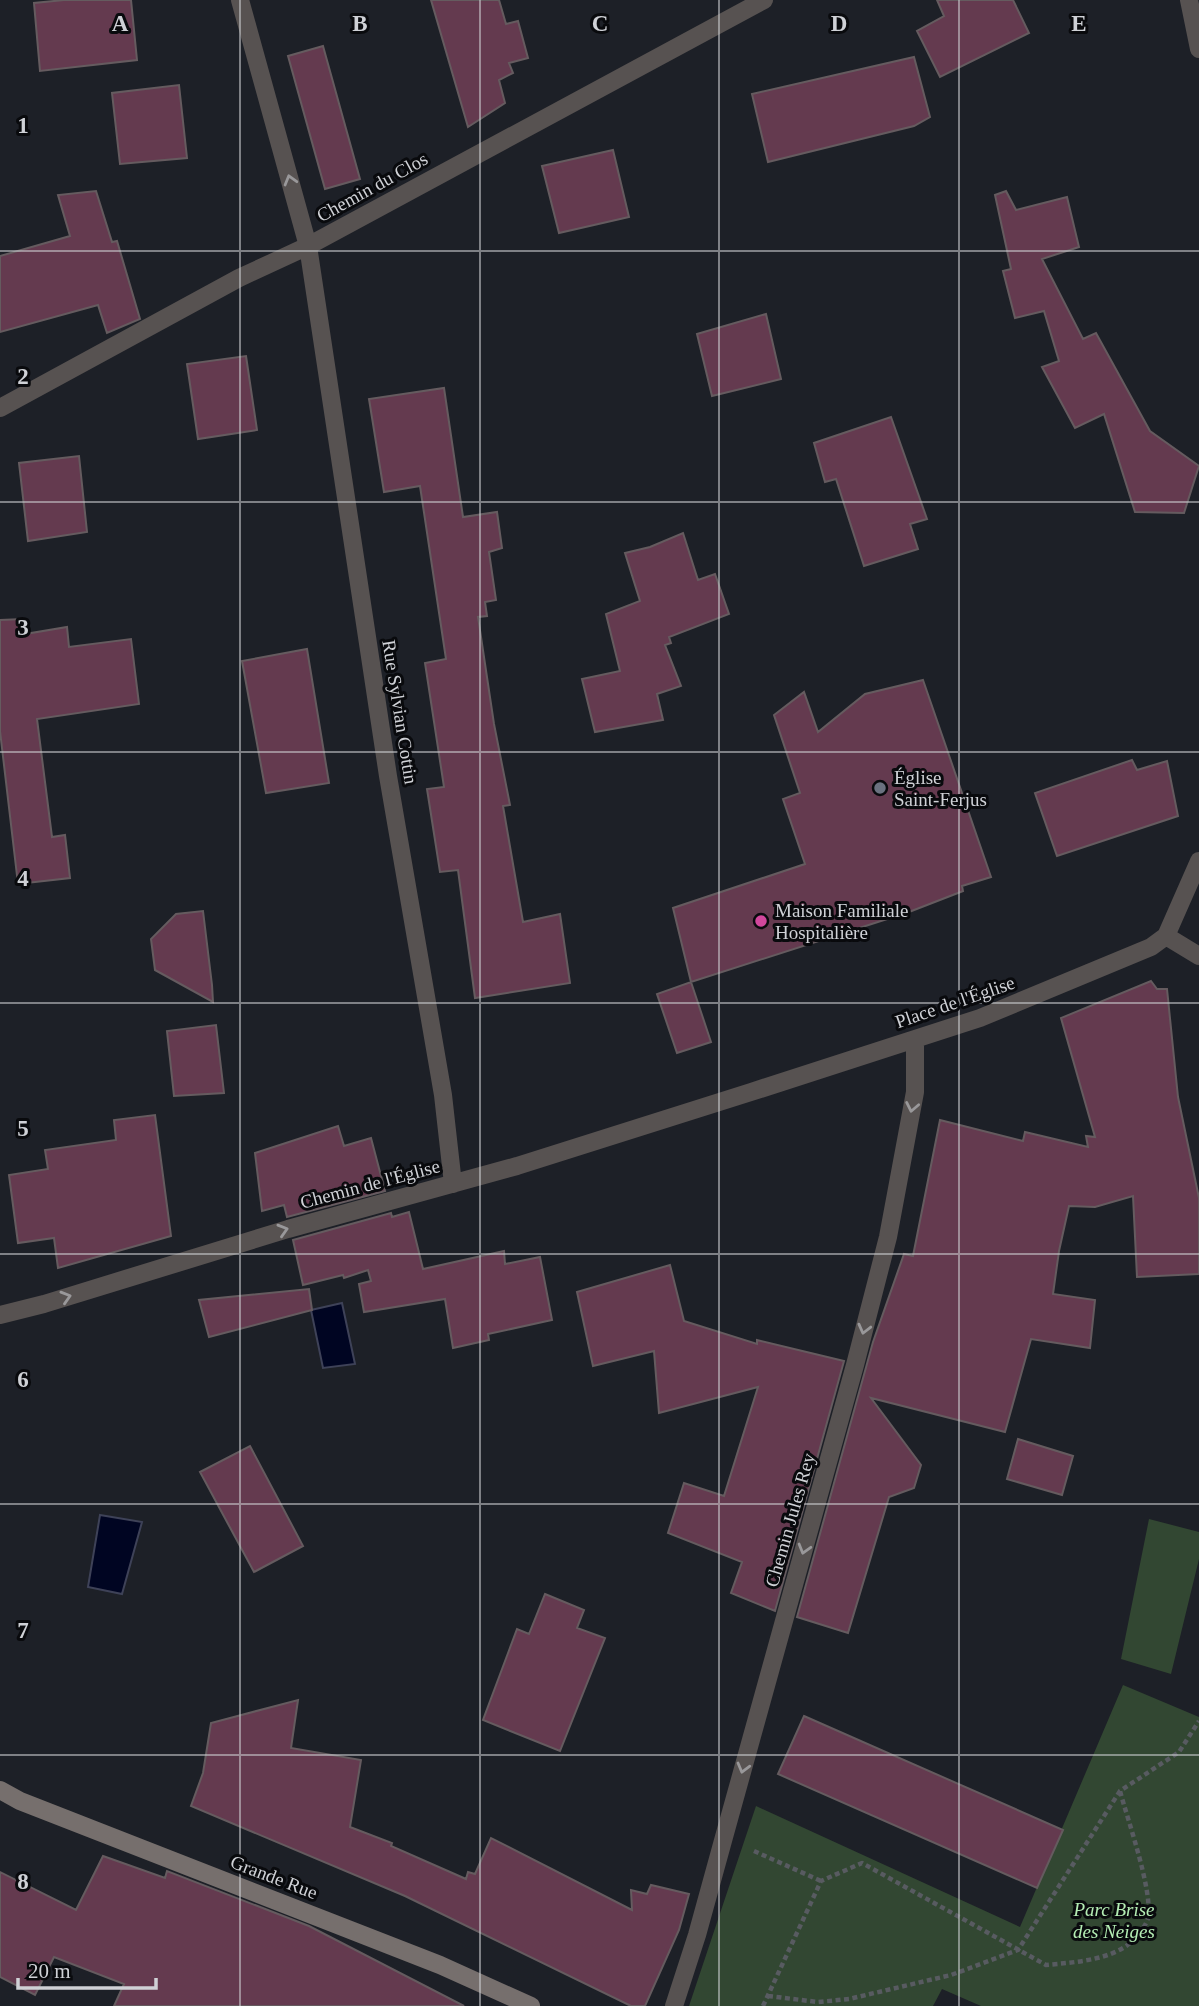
<svg xmlns="http://www.w3.org/2000/svg" width="1199" height="2006" font-family="Georgia,serif">
<rect width="100%" height="100%" fill="#1d2027"/>
<path fill="#324732" d="M1149,1519L1199,1532V1559L1171,1674L1121,1659Z
M1123,1685L1199,1717V2006H981L942,1989L933,2006H689L756,1806L1020,1927Z"/>
<path fill="#000522" stroke="#3e4258" stroke-width="2" d="M342,1303L355,1364L323,1368L311,1310Z
M100,1515L142,1522L122,1594L88,1587Z"/>
<path fill="#643a4f" stroke="#655b5f" stroke-width="2" d="M64,0H131L137,60L40,71L34,3Z
M431,0H499L506,24L518,21L528,58L509,63L513,73L499,80L505,103L468,127Z
M937,0H1013L1029,33L940,77L917,31L944,16Z
M323,46L360,179L325,189L288,56Z
M914,57L930,117L914,126L768,162L752,94Z
M179,85L187,158L120,164L112,93Z
M613,150L629,217L559,233L542,166Z
M96,191L112,242L117,241L140,319L107,333L98,305L0,332V256L70,236L58,195Z
M1006,191L1016,210L1067,197L1079,247L1042,259L1083,339L1096,333L1150,431L1199,466L1184,513L1135,512L1104,414L1075,428L1042,367L1059,361L1044,311L1015,318L1003,271L1011,269L995,195Z
M766,314L781,379L712,396L697,334Z
M246,356L257,430L198,439L187,364Z
M444,388L463,517L497,512L502,548L489,552L496,600L485,602L487,616L478,617L494,724L510,805L503,806L523,922L560,914L570,983L475,998L458,870L440,872L427,789L444,787L425,663L446,659L420,486L384,492L369,399Z
M891,417L927,519L910,524L918,549L864,566L836,479L825,482L814,443Z
M79,456L87,532L28,541L19,463Z
M683,533L698,580L715,574L729,614L669,637L671,643L665,645L681,686L657,694L663,720L595,732L582,679L620,671L606,614L640,601L625,553L650,547Z
M23,619L25,634L67,627L69,647L131,639L139,704L37,719L52,837L65,835L70,878L18,884L0,731V620Z
M307,649L329,783L266,793L242,661Z
M923,680L991,877L962,886L963,891L909,912L691,982L673,908L805,864L783,799L800,793L774,715L804,692L818,732L865,694Z
M1132,760L1137,770L1167,761L1178,816L1057,856L1035,793Z
M203,911L212,985L213,1002L155,970L151,939L176,914Z
M1151,981L1157,989H1167L1178,1097L1199,1198V1274L1137,1277L1133,1196L1095,1207L1069,1206L1059,1251L1053,1294L1095,1300L1090,1348L1031,1339L1005,1432L871,1398L921,1465L914,1488L889,1497L848,1633L797,1617L873,1342L904,1254L913,1256L940,1120L1023,1141L1025,1132L1088,1147L1086,1136L1095,1137L1061,1018Z
M691,982L711,1042L677,1053L657,994Z
M216,1025L224,1093L174,1096L167,1031Z
M155,1115L171,1236L58,1268L54,1238L18,1243L9,1175L48,1169L45,1150L116,1140L114,1120Z
M338,1126L344,1146L371,1138L385,1191L287,1217L284,1205L262,1211L255,1153Z
M409,1212L423,1269L504,1251L505,1264L540,1257L552,1320L488,1334L489,1340L453,1348L445,1299L364,1312L359,1284L371,1281L368,1270L344,1278L343,1275L303,1285L293,1240L391,1213L392,1217Z
M670,1265L684,1321L757,1344V1340L844,1361L775,1611L731,1593L742,1562L668,1533L684,1483L724,1496L758,1387L659,1413L654,1351L593,1366L577,1292Z
M309,1289L312,1310L209,1337L199,1300Z
M1018,1439L1073,1456L1062,1495L1007,1479Z
M250,1446L303,1546L254,1572L200,1472Z
M545,1594L584,1610L577,1628L605,1638L560,1751L483,1720L517,1629L529,1634Z
M298,1700L291,1748L361,1760L350,1827L392,1843L391,1846L466,1879L468,1872L475,1874L491,1838L632,1910L631,1890L647,1894L651,1885L689,1894L679,1930L645,2006H631L405,1896L191,1806L203,1773L211,1723Z
M804,1716L1063,1830L1037,1888L778,1774Z
M103,1856L165,1878L167,1871L309,1926L464,2006H114L124,1984L54,1957L35,1995L0,1977V1872L76,1910Z"/>
<g fill="none" stroke-linecap="round" stroke-linejoin="round">
<path stroke="#585b61" stroke-width="4.5" stroke-dasharray="5 3.5" stroke-linecap="butt" d="M754,1851L821,1881
M768,1996L818,2002L849,1999L951,1975L1018,1950L1120,1791L1179,1752L1199,1721
M763,2006L821,1881L862,1863L1046,1965C1077,1962 1122,1960 1140,1932C1143,1928 1147,1923 1148,1918C1153,1891 1128,1821 1120,1791"/>
<path stroke="#575251" stroke-width="18" d="M240,0L308,246L388,776L443,1095L453,1184
M1189,0L1199,49
M0,408L239,278L308,246L764,0
M1166,936L1199,861
M1166,936L1199,956
M0,1315L44,1304L288,1229L517,1166L751,1092L980,1018L1151,947L1166,936
M674,2006L697,1935L724,1837L855,1365L888,1237L915,1092V1039"/>
<path stroke="#766f6d" stroke-width="18" d="M0,1790L20,1801L440,1965L531,2006"/>
</g>
<defs><path id="oneway-chevron" d="M-2-3.5L2.5 0L-2 3.5" fill="none" stroke-width="1.6" stroke-linecap="round" stroke-linejoin="round" transform="scale(1.75)"/></defs>
<g stroke="#99989a">
<use href="#oneway-chevron" transform="translate(290 180) rotate(-106)"/>
<use href="#oneway-chevron" transform="translate(912 1107) rotate(101)"/>
<use href="#oneway-chevron" transform="translate(283 1230) rotate(-17)"/>
<use href="#oneway-chevron" transform="translate(66 1297) rotate(-17)"/>
<use href="#oneway-chevron" transform="translate(864 1329) rotate(104)"/>
<use href="#oneway-chevron" transform="translate(804 1549) rotate(106)"/>
<use href="#oneway-chevron" transform="translate(743 1768) rotate(105)"/>
</g>
<path fill="none" stroke="#cfd1d6" stroke-width="2" stroke-opacity="0.55" d="M240,0V2006M480,0V2006M719,0V2006M959,0V2006M0,251H1199M0,502H1199M0,752H1199M0,1003H1199M0,1254H1199M0,1504H1199M0,1755H1199"/>
<circle fill="#6b7280" stroke="#090a0d" stroke-width="2.5" cx="880" cy="788" r="7"/>
<circle fill="#d1479c" stroke="#090a0d" stroke-width="2.5" cx="761" cy="921" r="7"/>
<g text-anchor="middle" dominant-baseline="central" stroke-width="6" stroke-linejoin="round" paint-order="stroke">
<g font-size="19" fill="#cfd1d6" stroke="#090a0d">
<text transform="translate(372 187) rotate(-29)">Chemin du Clos</text>
<text transform="translate(400 712) rotate(81)">Rue Sylvian Cottin</text>
<text transform="translate(955 1002) rotate(-19)">Place de l'Église</text>
<text transform="translate(370 1184) rotate(-15)">Chemin de l'Église</text>
<text transform="translate(790 1520) rotate(-74)">Chemin Jules Rey</text>
<text transform="translate(274 1877) rotate(21)">Grande Rue</text>
</g>
<g font-size="19" fill="#cfd1d6" stroke="#090a0d" text-anchor="start">
<text x="894" y="777">Église<tspan x="894" dy="22">Saint-Ferjus</tspan></text>
<text x="775" y="910">Maison Familiale<tspan x="775" dy="22">Hospitalière</tspan></text>
</g>
<g font-size="19" font-style="italic" fill="#b4edb4" stroke="#090a0d">
<text x="1114" y="1909">Parc Brise<tspan x="1114" dy="22">des Neiges</tspan></text>
</g>
</g>
<g font-size="23" text-anchor="middle" font-weight="bold" fill="#cfd1d6" stroke="#090a0d" stroke-width="6" stroke-linejoin="round" paint-order="stroke">
<text x="120" y="31">A</text>
<text x="360" y="31">B</text>
<text x="600" y="31">C</text>
<text x="839" y="31">D</text>
<text x="1079" y="31">E</text>
<text x="23" y="133">1</text>
<text x="23" y="384">2</text>
<text x="23" y="635">3</text>
<text x="23" y="886">4</text>
<text x="23" y="1136">5</text>
<text x="23" y="1387">6</text>
<text x="23" y="1638">7</text>
<text x="23" y="1889">8</text>
</g>
<path d="M18 1978v10h138v-10" fill="none" stroke="#cfd1d6" stroke-width="3.5"/>
<text x="28" y="1978" font-size="21" fill="#cfd1d6" stroke="#090a0d" stroke-width="5" paint-order="stroke">20 m</text>
</svg>
